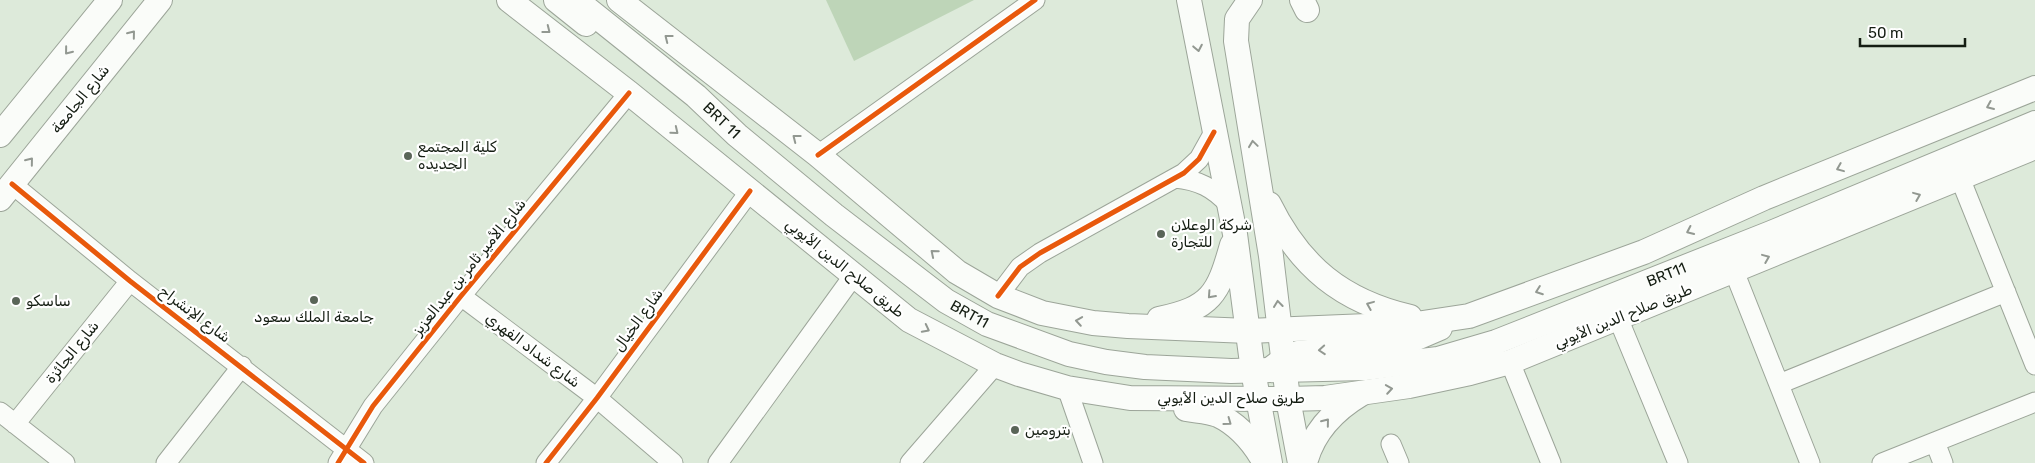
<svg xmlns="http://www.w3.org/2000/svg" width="2035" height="463" font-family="Rubik,'Noto Naskh Arabic',sans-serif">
<rect width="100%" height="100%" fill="#ddeada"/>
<path fill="#bed5b8" d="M826,0H974L854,61Z"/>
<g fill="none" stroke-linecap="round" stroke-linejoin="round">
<defs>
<path id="minor" d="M818,155L1035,0
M1175,178C1198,180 1214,188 1229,205
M1960,178L2035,365
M12,184L130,281L364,463
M1734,271L1810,463
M461,296L597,398L673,463
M998,296L1020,267L1040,253L1184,173L1199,159L1214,132
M1618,318L1678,463
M1510,362L1551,463
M1779,384L2006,292
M1067,388L1093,463
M0,412L65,463
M15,424L130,281
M1935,442L1943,463
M1391,444L1399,463
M166,463L242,366
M338,463L373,406L461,296L629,93
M546,463L597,398L750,191
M718,463L854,275
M910,463L995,365
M1882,463L2035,402"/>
<g id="major">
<path d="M509,0L629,93L909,320L995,365L1019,374L1067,388L1130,398L1288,399L1325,398L1409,386L1470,373L1510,362L2035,147"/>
<path d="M556,0L586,24"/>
<path id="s1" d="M576,0L696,96L737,135L834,215L946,301L987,324L1069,354L1106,362L1145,367L1231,371L1365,368L1438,359L1496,342L1771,233L2035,123"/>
<path d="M619,0L818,155L957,272L998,296L1042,313L1093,323L1128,326L1248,331L1416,324L1469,316L1644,252L1764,198L2035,88"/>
<path d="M1189,0L1235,234L1253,371L1270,463"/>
<path d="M1250,0L1237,19L1236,41L1271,256L1288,399L1300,463"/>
<path d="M1302,0L1307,10"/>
<path d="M0,135L110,0"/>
<path d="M0,199L160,0"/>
<path d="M1269,204C1300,267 1342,301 1410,317"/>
<path d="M1159,319C1211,308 1218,295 1232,245"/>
<path d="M1272,368L1284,359L1298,353L1405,343L1440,328"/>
<path d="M1186,409C1197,411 1208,411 1218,415C1239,425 1254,443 1265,463"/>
<path d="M1305,463C1313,432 1334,410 1361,394"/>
</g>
</defs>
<use href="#minor" stroke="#9ca599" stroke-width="21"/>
<use href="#major" stroke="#9ca599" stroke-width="26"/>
<use href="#minor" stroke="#fafcf9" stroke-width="19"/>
<use href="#major" stroke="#fafcf9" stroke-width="24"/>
<defs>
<path id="cycleway" d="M818,155L1035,0
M12,184L130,281L364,463
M998,296L1020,267L1040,253L1184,173L1199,159L1214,132
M338,463L373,406L461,296L629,93
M546,463L597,398L750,191"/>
</defs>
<use href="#cycleway" stroke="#fff" stroke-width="8"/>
<use href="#cycleway" stroke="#e8590c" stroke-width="5"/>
</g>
<defs><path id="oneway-chevron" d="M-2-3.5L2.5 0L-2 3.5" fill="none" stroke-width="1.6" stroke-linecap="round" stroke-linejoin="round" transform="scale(1.25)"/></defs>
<g stroke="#929891">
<use href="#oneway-chevron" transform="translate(547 30) rotate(38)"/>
<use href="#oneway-chevron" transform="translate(132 34) rotate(-51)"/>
<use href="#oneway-chevron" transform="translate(668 38) rotate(-142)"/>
<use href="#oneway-chevron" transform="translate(1198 48) rotate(79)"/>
<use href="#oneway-chevron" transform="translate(68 51) rotate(129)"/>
<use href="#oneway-chevron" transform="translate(1990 106) rotate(157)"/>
<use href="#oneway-chevron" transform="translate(675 131) rotate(39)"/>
<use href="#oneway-chevron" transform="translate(796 138) rotate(-142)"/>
<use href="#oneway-chevron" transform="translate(1253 144) rotate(-98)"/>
<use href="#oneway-chevron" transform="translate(30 161) rotate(-51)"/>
<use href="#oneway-chevron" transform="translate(1840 168) rotate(158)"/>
<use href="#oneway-chevron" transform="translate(1917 196) rotate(-22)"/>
<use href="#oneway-chevron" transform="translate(1690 231) rotate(155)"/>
<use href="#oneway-chevron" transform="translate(934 253) rotate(-140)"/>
<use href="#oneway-chevron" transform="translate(1766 258) rotate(-22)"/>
<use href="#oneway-chevron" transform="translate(1539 291) rotate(160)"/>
<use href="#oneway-chevron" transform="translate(1211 295) rotate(132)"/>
<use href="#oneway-chevron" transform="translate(1278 304) rotate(-97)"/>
<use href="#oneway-chevron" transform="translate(1370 305) rotate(-158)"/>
<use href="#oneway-chevron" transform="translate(1079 321) rotate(-171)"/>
<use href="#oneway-chevron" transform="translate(926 329) rotate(27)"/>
<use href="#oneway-chevron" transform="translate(1322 350) rotate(176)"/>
<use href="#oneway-chevron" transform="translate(1389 389) rotate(-9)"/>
<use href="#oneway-chevron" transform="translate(1228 422) rotate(36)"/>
<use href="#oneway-chevron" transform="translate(1326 422) rotate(-51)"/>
</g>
<g fill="#5a6558" stroke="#fff" stroke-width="2">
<circle cx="408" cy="156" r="5"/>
<circle cx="1161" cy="234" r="5"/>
<circle cx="314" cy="300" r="5"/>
<circle cx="16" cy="301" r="5"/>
<circle cx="1015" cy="430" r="5"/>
</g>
<g text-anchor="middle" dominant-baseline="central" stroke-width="4.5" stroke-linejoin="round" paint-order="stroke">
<g font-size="15" fill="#141d12" stroke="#fff">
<text transform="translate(80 99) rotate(-51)">شارع الجامعة</text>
<text stroke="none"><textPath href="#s1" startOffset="189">BRT 11</textPath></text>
<text transform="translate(469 267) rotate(-51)">شارع الأمير ثامر بن عبدالعزيز</text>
<text transform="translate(845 268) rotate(39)">طريق صلاح الدين الأيوبي</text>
<text stroke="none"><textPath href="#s1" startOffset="1226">BRT11</textPath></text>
<text stroke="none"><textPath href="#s1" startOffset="504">BRT11</textPath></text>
<text transform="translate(195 314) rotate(37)">شارع الإنشراح</text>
<text transform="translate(1623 316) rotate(-22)">طريق صلاح الدين الأيوبي</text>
<text transform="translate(638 320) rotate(-54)">شارع الخيال</text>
<text transform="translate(533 350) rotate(37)">شارع شداد الفهري</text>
<text transform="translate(72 352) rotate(-51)">شارع الجائزة</text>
<text x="1231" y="398">طريق صلاح الدين الأيوبي</text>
</g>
<g font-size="15" fill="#141d12" stroke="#fff" text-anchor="start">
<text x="418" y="147">كلية المجتمع<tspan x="418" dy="17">الجديده</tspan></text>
<text x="1171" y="225">شركة الوعلان<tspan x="1171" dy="17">للتجارة</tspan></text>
<text x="26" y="301">ساسكو</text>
<text x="314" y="317" text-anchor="middle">جامعة الملك سعود</text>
<text x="1025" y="430">بترومين</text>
</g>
</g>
<path d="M1860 38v8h105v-8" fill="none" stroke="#141d12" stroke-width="2.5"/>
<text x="1868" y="38" font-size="15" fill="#141d12" stroke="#ffffff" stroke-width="4" paint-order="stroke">50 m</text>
</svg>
